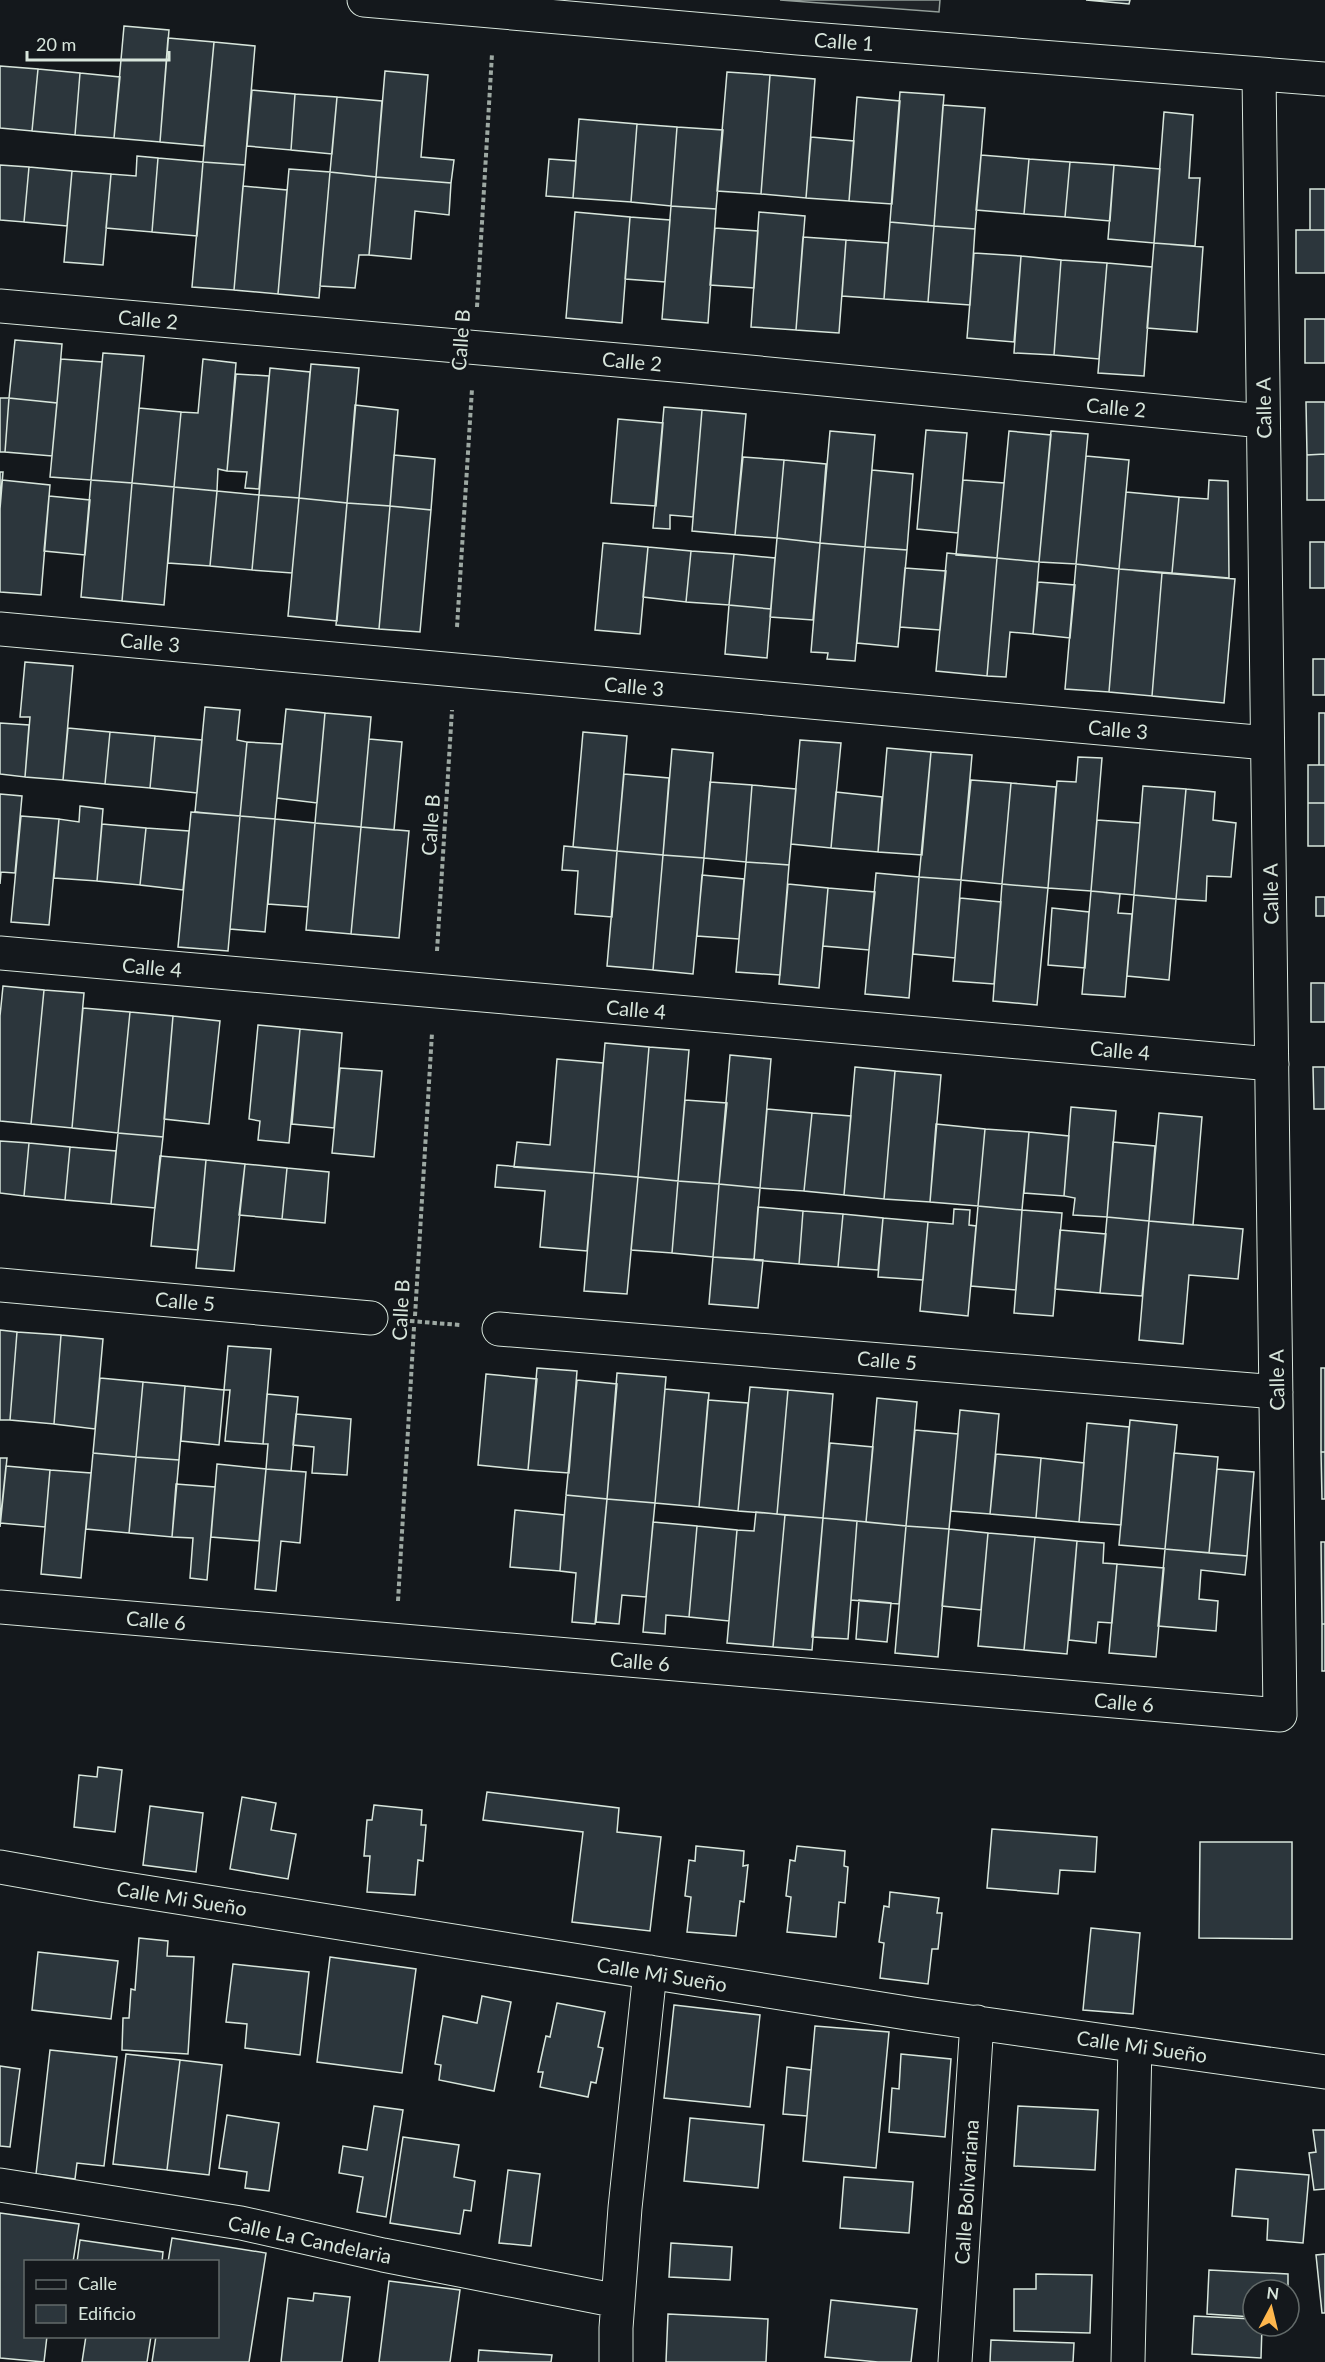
<svg xmlns="http://www.w3.org/2000/svg" width="1325" height="2362" font-family="Lato,sans-serif">
<rect width="100%" height="100%" fill="#14181c"/>
<path fill="#202428" stroke="#939e99" stroke-width="1.5" d="M780,0H940L939,12Z"/>
<path fill="#2c363c" stroke="#d8e6dc" stroke-width="1.5" d="M1086,0H1130L1129,4Z
M124,26L169,30L160,142L114,138Z
M168,38L214,42L204,146L160,142Z
M214,42L255,46L245,165L203,162Z
M0,66L38,69L32,131L0,128Z
M38,69L80,73L75,135L32,131Z
M385,71L428,75L421,157L454,160L451,183L376,177Z
M727,72L770,75L761,194L717,191Z
M80,73L120,77L114,138L75,135Z
M770,75L815,79L806,198L761,194Z
M252,90L295,94L291,150L247,146Z
M900,92L944,95L934,226L890,222Z
M295,94L337,97L332,154L291,150Z
M337,97L382,101L376,177L330,172Z
M857,97L900,101L892,204L849,201Z
M943,105L985,108L975,229L934,226Z
M1164,112L1193,115L1189,178H1200L1195,246L1154,243Z
M579,119L637,124L631,202L573,198Z
M637,124L677,127L671,206L631,202Z
M677,127L723,130L716,209L671,206Z
M811,137L854,141L849,201L806,198Z
M981,155L1029,159L1024,214L976,210Z
M137,156L158,158L152,232L106,228L111,174L136,176Z
M158,158L203,162L197,236L152,232Z
M549,159L576,161L573,198L546,196Z
M1029,159L1070,162L1065,217L1024,214Z
M203,162L245,165L234,290L192,287Z
M1070,162L1114,165L1110,221L1065,217Z
M0,165L29,167L24,222L0,220Z
M1114,165L1160,169L1154,243L1108,239Z
M29,167L72,171L67,226L24,222Z
M289,169L330,172L319,298L278,294Z
M72,171L111,174L103,265L64,262Z
M330,172L376,177L369,255H359L355,288L320,286Z
M376,177L451,183L449,215L415,211L411,259L369,255Z
M243,186L287,190L278,294L234,290Z
M1310,189H1325V230H1310Z
M671,206L716,209L708,323L662,319Z
M575,212L630,217L622,323L566,318Z
M759,212L805,216L796,330L751,327Z
M630,217L670,220L665,282L625,279Z
M890,222L934,226L928,302L884,299Z
M934,226L975,229L970,305L928,302Z
M715,228L758,231L754,288L710,285Z
M1296,230H1325V273H1296Z
M803,237L846,240L839,333L796,330Z
M846,240L888,243L884,299L842,296Z
M1154,243L1203,247L1197,332L1147,328Z
M974,253L1021,256L1014,342L967,338Z
M1021,256L1061,260L1054,355L1014,353Z
M1061,260L1107,263L1099,359L1054,355Z
M1107,263L1152,267L1144,376L1098,373Z
M1305,319H1325V363H1305Z
M15,340L62,344L57,403L9,398Z
M103,353L144,356L132,483L91,480Z
M61,359L102,362L91,480L50,477Z
M203,359L236,363L227,471L218,469L217,491L174,487L181,412L198,413Z
M311,364L359,368L347,503L299,498Z
M270,368L310,372L299,498L259,495Z
M236,374L269,376L259,489L245,488L247,472L227,471Z
M0,398H9L5,452H0Z
M9,398L57,403L52,456L5,452Z
M1306,402H1325V454L1307,455Z
M355,405L398,410L390,506L347,503Z
M664,407L702,410L693,517L670,515V529L653,528Z
M139,408L181,412L174,487L132,483Z
M702,410L746,414L735,535L692,531Z
M618,419L663,423L656,506L611,503Z
M926,430L967,433L958,533L917,529Z
M830,431L875,435L865,547L820,543Z
M1009,431L1051,435L1039,562L997,558Z
M1051,431L1088,434L1076,564L1039,562Z
M1325,454V500H1307V455Z
M394,455L435,459L431,510L390,506Z
M1086,456L1129,460L1119,569L1076,564Z
M743,457L784,460L777,538L735,535Z
M784,460L826,464L820,543L777,538Z
M872,470L913,474L907,550L865,547Z
M0,472H3L0,509Z
M2,480L50,485L41,595L0,592V509Z
M91,480L132,483L122,601L81,597Z
M963,480L1004,483L997,558L956,555Z
M1209,480L1228,481L1229,578L1172,573L1179,497L1208,499Z
M132,483L174,487L164,605L122,601Z
M174,487L217,491L210,566L168,563Z
M217,491L259,495L252,570L210,566Z
M1126,492L1179,497L1172,573L1119,569Z
M259,495L299,498L292,573L252,570Z
M49,496L90,500L85,555L44,551Z
M299,498L347,503L337,621L288,616Z
M347,503L390,506L379,629L336,625Z
M390,506L431,510L420,632L379,629Z
M777,538L820,543L813,620L770,617Z
M1310,542H1325V588H1310Z
M603,543L648,547L640,634L595,630Z
M820,543L865,547L855,661L827,659L828,653L811,652Z
M648,547L691,551L686,602L643,597Z
M865,547L907,550L898,647L857,643Z
M691,551L734,554L729,605L686,602Z
M947,553L997,558L987,676L936,671Z
M734,554L775,558L771,609L729,605Z
M997,558L1039,562L1033,634L1010,632L1006,677L987,676Z
M1076,564L1119,569L1109,692L1065,689Z
M905,568L946,571L940,630L900,627Z
M1119,569L1162,573L1152,696L1109,692Z
M1162,573L1235,579L1224,703L1152,696Z
M1038,582L1075,585L1070,638L1033,634Z
M729,605L771,609L767,658L725,654Z
M1313,659H1325V695H1313Z
M25,662L73,666L63,780L25,777L30,717H20Z
M205,707L240,710L237,740L247,742L240,816L195,812Z
M286,709L325,713L317,803L277,798Z
M325,713L371,717L361,827L315,823Z
M1319,713H1325V765H1319Z
M0,723L29,725L25,777L0,774Z
M68,728L110,732L105,784L63,780Z
M110,732L155,736L150,788L105,784Z
M583,732L627,736L617,851L573,847Z
M155,736L202,740L197,793L150,788Z
M369,739L402,742L394,830L361,827Z
M800,740L841,743L831,848L791,844Z
M247,742L282,744L275,819L240,816Z
M887,748L931,752L922,855L878,852Z
M672,749L713,753L704,858L663,855Z
M931,752L972,755L961,880L919,877Z
M1078,757L1102,758L1091,891L1048,888L1057,781L1076,782Z
M1308,765H1325V803H1308Z
M624,774L669,778L663,855L617,851Z
M971,780L1011,783L1002,884L961,880Z
M710,782L752,785L746,862L704,858Z
M1011,783L1056,787L1048,888L1002,884Z
M752,785L796,789L789,865L746,862Z
M1143,786L1186,789L1176,899L1134,895Z
M1186,789L1215,792L1213,820L1236,823L1231,877L1207,876L1206,901L1176,899Z
M836,792L882,797L878,852L831,848Z
M0,794L22,796L15,873L1,872L0,884Z
M1308,803H1325V846H1308Z
M80,806L103,809L97,881L54,878L59,819L79,822Z
M191,812L240,816L228,951L178,947Z
M21,816L59,819L49,925L11,922Z
M240,816L275,819L265,932L230,929Z
M275,819L315,823L308,907L268,904Z
M1097,820L1140,823L1134,895L1091,891Z
M315,823L361,827L351,934L306,930Z
M102,824L146,828L140,885L97,881Z
M361,827L409,831L399,938L351,934Z
M146,828L189,831L183,890L140,885Z
M564,846L617,851L612,917L575,914L578,871L562,870Z
M617,851L663,855L653,970L607,966Z
M663,855L704,858L693,974L653,970Z
M746,862L789,865L780,975L736,972Z
M876,873L919,877L909,998L865,994Z
M702,875L744,879L739,939L697,936Z
M919,877L961,880L955,958L913,954Z
M788,884L828,888L819,988L779,984Z
M1002,884L1048,888L1037,1005L993,1001Z
M828,888L875,892L869,950L823,946Z
M1091,891L1120,894L1118,913L1132,914L1125,997L1082,994Z
M1134,895L1176,899L1169,980L1127,976Z
M1316,897H1325V916H1316Z
M960,898L1001,902L994,984L953,981Z
M1052,908L1089,912L1085,968L1048,965Z
M1311,983H1325V1022H1311Z
M3,986L44,990L31,1124L0,1121V1016Z
M44,990L84,993L72,1128L31,1124Z
M83,1008L130,1012L118,1133L72,1128Z
M130,1012L173,1016L163,1137L118,1133Z
M173,1016L220,1021L209,1124L164,1119Z
M258,1025L300,1029L289,1143L258,1140L260,1121L249,1119Z
M300,1029L342,1033L334,1128L292,1124Z
M605,1043L649,1047L638,1177L594,1173Z
M649,1047L689,1050L678,1181L638,1177Z
M730,1055L771,1059L760,1188L719,1184Z
M557,1059L603,1063L594,1173L514,1167L517,1142L550,1145Z
M855,1067L895,1071L884,1199L844,1195Z
M1313,1067H1325V1109H1314Z
M340,1068L382,1071L374,1157L332,1153Z
M895,1071L941,1075L930,1202L884,1199Z
M685,1100L727,1103L719,1184L678,1181Z
M1071,1107L1116,1111L1107,1217L1073,1215L1075,1198L1064,1196Z
M767,1109L812,1113L804,1191L760,1188Z
M812,1113L851,1116L844,1195L804,1191Z
M1159,1113L1202,1117L1193,1225L1149,1221Z
M936,1124L985,1129L978,1206L930,1202Z
M985,1129L1029,1132L1022,1210L978,1206Z
M1029,1132L1069,1136L1064,1196L1024,1193Z
M118,1133L163,1137L155,1208L111,1204Z
M0,1141L29,1143L24,1196L0,1193Z
M1113,1142L1155,1146L1149,1221L1107,1217Z
M29,1143L70,1147L65,1200L24,1196Z
M70,1147L116,1151L111,1204L65,1200Z
M160,1156L206,1160L198,1250L151,1246Z
M206,1160L245,1164L234,1271L196,1268Z
M245,1164L287,1168L282,1219L239,1215Z
M497,1165L594,1173L587,1251L540,1247L545,1191L495,1187Z
M287,1168L329,1172L325,1223L282,1219Z
M594,1173L638,1177L627,1294L584,1291Z
M638,1177L678,1181L672,1253L631,1250Z
M678,1181L719,1184L713,1257L672,1253Z
M719,1184L760,1188L754,1260L713,1257Z
M978,1206L1022,1210L1016,1290L971,1286Z
M758,1207L803,1211L799,1264L754,1260Z
M954,1209L970,1210L969,1225L976,1226L968,1316L920,1311L928,1222L953,1224Z
M1022,1210L1062,1213L1053,1316L1014,1313Z
M803,1211L843,1214L838,1267L799,1264Z
M843,1214L883,1218L878,1270L838,1267Z
M1107,1217L1149,1221L1142,1296L1100,1293Z
M883,1218L928,1222L923,1280L878,1277Z
M1149,1221L1243,1229L1238,1279L1189,1275L1183,1344L1139,1340Z
M1060,1230L1106,1234L1100,1293L1055,1289Z
M713,1257L763,1260L758,1308L709,1304Z
M0,1330L17,1332L10,1420H0Z
M17,1332L61,1335L54,1424L10,1420Z
M61,1335L103,1339L95,1429L54,1424Z
M228,1346L271,1349L263,1444L225,1441L230,1390H224Z
M537,1368L577,1371L569,1473L528,1470Z
M1321,1368H1325V1452H1321Z
M617,1373L666,1377L655,1503L607,1499Z
M486,1374L537,1379L528,1470L478,1465Z
M100,1378L143,1382L136,1457L93,1453Z
M577,1380L617,1384L607,1499L566,1495Z
M143,1382L185,1386L179,1460L136,1457Z
M185,1386L224,1390L219,1445L181,1441Z
M750,1387L788,1390L777,1514L738,1511Z
M665,1389L709,1393L699,1507L655,1503Z
M788,1390L833,1394L823,1518L777,1514Z
M267,1394L298,1397L291,1471L266,1469L268,1444H263Z
M877,1398L917,1402L906,1526L866,1522Z
M708,1400L748,1403L738,1511L699,1507Z
M960,1410L999,1414L990,1514L951,1511Z
M296,1414L351,1419L347,1475L312,1473L314,1447L293,1445Z
M1130,1420L1177,1425L1165,1549L1119,1545Z
M1087,1423L1129,1427L1121,1525L1079,1522Z
M915,1430L958,1434L949,1529L906,1526Z
M830,1443L873,1447L866,1522L823,1518Z
M1321,1452H1325V1499H1322Z
M93,1453L136,1457L129,1533L86,1529Z
M1174,1453L1218,1457L1209,1553L1165,1549Z
M996,1454L1041,1458L1036,1518L990,1514Z
M136,1457L179,1460L172,1537L129,1533Z
M0,1458H7L0,1527Z
M1041,1458L1084,1463L1079,1522L1036,1518Z
M217,1464L266,1469L259,1541L211,1537Z
M6,1466L50,1470L45,1527L0,1523Z
M266,1469L306,1472L300,1543L281,1541L276,1591L255,1589Z
M1217,1469L1254,1472L1247,1556L1209,1553Z
M50,1470L91,1473L81,1578L41,1574Z
M176,1484L215,1487L207,1580L190,1578L193,1538L172,1537Z
M566,1495L607,1499L595,1624L572,1622L576,1573L560,1571Z
M607,1499L655,1503L646,1597L622,1595L619,1624L596,1622Z
M515,1510L564,1515L560,1571L510,1567Z
M756,1512L785,1515L773,1647L727,1643L737,1530L754,1531Z
M785,1515L823,1518L812,1650L773,1647Z
M823,1518L857,1521L848,1639L812,1637Z
M857,1521L906,1526L899,1604L851,1600Z
M653,1522L697,1526L689,1617L666,1615L665,1634L643,1632Z
M697,1526L737,1530L729,1621L689,1617Z
M906,1526L949,1529L938,1657L895,1653Z
M949,1529L988,1533L981,1610L942,1606Z
M988,1533L1035,1537L1024,1650L978,1646Z
M1035,1537L1077,1541L1067,1654L1024,1650Z
M1077,1541L1104,1543L1103,1563L1117,1564L1112,1623L1098,1622L1096,1643L1069,1640Z
M1321,1542H1325V1624H1322Z
M1165,1549L1247,1556L1245,1575L1201,1570L1199,1599L1218,1601L1216,1631L1158,1626Z
M1117,1564L1164,1568L1156,1657L1109,1653Z
M859,1600L891,1603L887,1642L856,1639Z
M1322,1624H1325V1671H1322Z
M98,1767L122,1770L115,1832L74,1827L79,1775L97,1777Z
M487,1792L619,1808L617,1832L661,1837L650,1931L572,1922L583,1832L483,1820Z
M242,1797L276,1803L271,1830L296,1834L288,1879L230,1869Z
M374,1805L422,1810L421,1825H426L423,1861L418,1860L415,1895L367,1892L370,1856H364L367,1820H372Z
M150,1806L203,1813L196,1872L143,1865Z
M992,1829L1097,1837L1095,1872L1060,1870L1058,1894L987,1888Z
M1200,1842H1292V1939L1199,1938Z
M696,1846L744,1851L743,1866L748,1865L744,1902L740,1901L736,1936L687,1932L691,1897L685,1896L689,1860L695,1861Z
M797,1846L845,1851L844,1866L848,1867L845,1903L839,1902L836,1937L787,1932L791,1897L786,1896L790,1860L795,1861Z
M890,1892L939,1898L937,1913H942L938,1949H932L928,1984L880,1978L884,1943L879,1942L884,1906L889,1907Z
M1091,1928L1140,1933L1133,2014L1083,2010Z
M139,1938L168,1941L167,1956L194,1957L188,2054L122,2050L123,2018H129L131,1989L135,1990Z
M38,1952L118,1961L111,2019L32,2010Z
M330,1957L416,1969L402,2073L317,2062Z
M233,1964L309,1972L300,2055L245,2048L247,2024L226,2022Z
M482,1996L511,2002L494,2091L439,2080L441,2065L435,2064L443,2016L477,2023Z
M557,2003L605,2012L598,2047L603,2048L596,2083L591,2082L588,2097L540,2087L543,2072H538L546,2036L550,2037Z
M674,2005L760,2015L750,2107L664,2098Z
M815,2026L889,2032L876,2168L803,2161Z
M50,2050L117,2057L104,2166L77,2163L75,2179L36,2174Z
M126,2054L180,2060L167,2170L113,2164Z
M901,2054L951,2059L945,2137L889,2132L892,2088L899,2089Z
M180,2060L222,2065L209,2175L167,2170Z
M0,2066L20,2069L10,2147L0,2146Z
M787,2067L811,2070L807,2116L783,2114Z
M374,2106L403,2110L386,2217L357,2212L363,2177L339,2173L343,2146L367,2150Z
M1018,2106L1098,2110L1095,2170L1014,2166Z
M227,2115L279,2123L269,2191L245,2188L247,2172L219,2168Z
M690,2118L764,2125L758,2188L684,2181Z
M1313,2130H1325V2189L1314,2190L1309,2153L1316,2152Z
M403,2137L459,2145L454,2177L475,2181L471,2211L464,2210L460,2234L390,2223Z
M1236,2169L1309,2175L1303,2243L1267,2240L1268,2219L1232,2216Z
M508,2170L540,2174L531,2246L499,2243Z
M844,2177L913,2182L909,2233L840,2228Z
M0,2213L79,2224L73,2262H26V2336H47L44,2362L0,2358Z
M172,2238L266,2253L249,2362H152L156,2336H218V2262H168Z
M80,2240L163,2252L162,2262H77Z
M671,2243L732,2247L730,2280L669,2277Z
M1325,2254V2313H1322L1316,2255Z
M1209,2270L1288,2274V2290H1253V2317L1207,2314Z
M1036,2274L1092,2275L1090,2333L1014,2331V2289H1036Z
M389,2281L460,2290L450,2362H379Z
M314,2293L350,2297L342,2362H281L288,2298L313,2301Z
M831,2300L917,2309L911,2362H878L825,2357Z
M668,2314L768,2319L766,2362H666Z
M1194,2316L1253,2319V2326H1262L1261,2358L1192,2354Z
M86,2336H151L147,2362H82Z
M991,2340L1074,2343L1073,2362H990Z
M479,2350L552,2355L551,2362H478Z"/>
<g fill="none" stroke-linecap="round" stroke-linejoin="round">
<defs>
<path id="minor" d="M364,0L798,38L1325,79
M0,306L686,366L1263,421
M0,629L1267,743
M0,953L1272,1064
M0,1285L371,1318
M499,1329L1276,1392
M0,1607L1280,1715L1259,74
M0,1867L101,1885L913,2014L1325,2072
M0,2185L241,2223L383,2255L618,2301
M616,2362V2328L625,2208L650,1972
M955,2362L977,2022
M1128,2362L1135,2045"/>
</defs>
<use href="#minor" stroke="#d8e6dc" stroke-width="35"/>
<path stroke="#9da8a2" stroke-width="4" stroke-dasharray="4.5 3" stroke-linecap="butt" d="M477,307L492,54
M457,627L472,389
M437,951L452,710
M415,1316L432,1033
M410,1321L460,1325
M398,1601L414,1327"/>
<use href="#minor" stroke="#14181c" stroke-width="33"/>
</g>
<g text-anchor="middle" dominant-baseline="central" stroke-width="4.5" stroke-linejoin="round" paint-order="stroke">
<g font-size="20" fill="#d8e6dc" stroke="#14181c">
<text transform="translate(844 41) rotate(4)">Calle 1</text>
<text transform="translate(148 319) rotate(5)">Calle 2</text>
<text transform="translate(460 340) rotate(-86)">Calle B</text>
<text transform="translate(632 361) rotate(5)">Calle 2</text>
<text transform="translate(1116 407) rotate(5)">Calle 2</text>
<text transform="translate(1263 408) rotate(-91)">Calle A</text>
<text transform="translate(150 642) rotate(5)">Calle 3</text>
<text transform="translate(634 686) rotate(5)">Calle 3</text>
<text transform="translate(1118 729) rotate(5)">Calle 3</text>
<text transform="translate(430 825) rotate(-86)">Calle B</text>
<text transform="translate(1270 894) rotate(-91)">Calle A</text>
<text transform="translate(152 967) rotate(5)">Calle 4</text>
<text transform="translate(636 1009) rotate(5)">Calle 4</text>
<text transform="translate(1120 1050) rotate(5)">Calle 4</text>
<text transform="translate(185 1301) rotate(5)">Calle 5</text>
<text transform="translate(400 1310) rotate(-87)">Calle B</text>
<text transform="translate(887 1360) rotate(5)">Calle 5</text>
<text transform="translate(1276 1380) rotate(-91)">Calle A</text>
<text transform="translate(156 1620) rotate(5)">Calle 6</text>
<text transform="translate(640 1661) rotate(5)">Calle 6</text>
<text transform="translate(1124 1702) rotate(5)">Calle 6</text>
<text transform="translate(182 1898) rotate(9)">Calle Mi Sueño</text>
<text transform="translate(662 1974) rotate(9)">Calle Mi Sueño</text>
<text transform="translate(1142 2046) rotate(8)">Calle Mi Sueño</text>
<text transform="translate(966 2192) rotate(-86)">Calle Bolivariana</text>
<text transform="translate(310 2239) rotate(12)">Calle La Candelaria</text>
</g>
</g>
<rect x="24" y="2260" width="195" height="78" fill="#14181c" stroke="#626a69" stroke-width="1.5"/>
<rect x="36" y="2280" width="30" height="9" fill="#14181c" stroke="#626a69" stroke-width="1.5"/>
<text x="78" y="2290" font-size="18" fill="#d8e6dc">Calle</text>
<rect x="36" y="2305" width="30" height="18" fill="#2c363c" stroke="#626a69" stroke-width="1.5"/>
<text x="78" y="2320" font-size="18" fill="#d8e6dc">Edificio</text>
<g transform="translate(1271 2308) rotate(7)"><circle r="28" fill="#14181c" stroke="#626a69" stroke-width="1.5"/>
<path d="M0-4.5L10 22L0 15L-10 22Z" fill="#ffb74d"/>
<text y="-9" font-size="16" font-weight="bold" text-anchor="middle" fill="#d8e6dc">N</text>
</g>
<path d="M27 51v9h142v-9" fill="none" stroke="#d8e6dc" stroke-width="3"/>
<text x="36" y="51" font-size="18" fill="#d8e6dc" stroke="#14181c" stroke-width="4.5" paint-order="stroke">20 m</text>
</svg>
